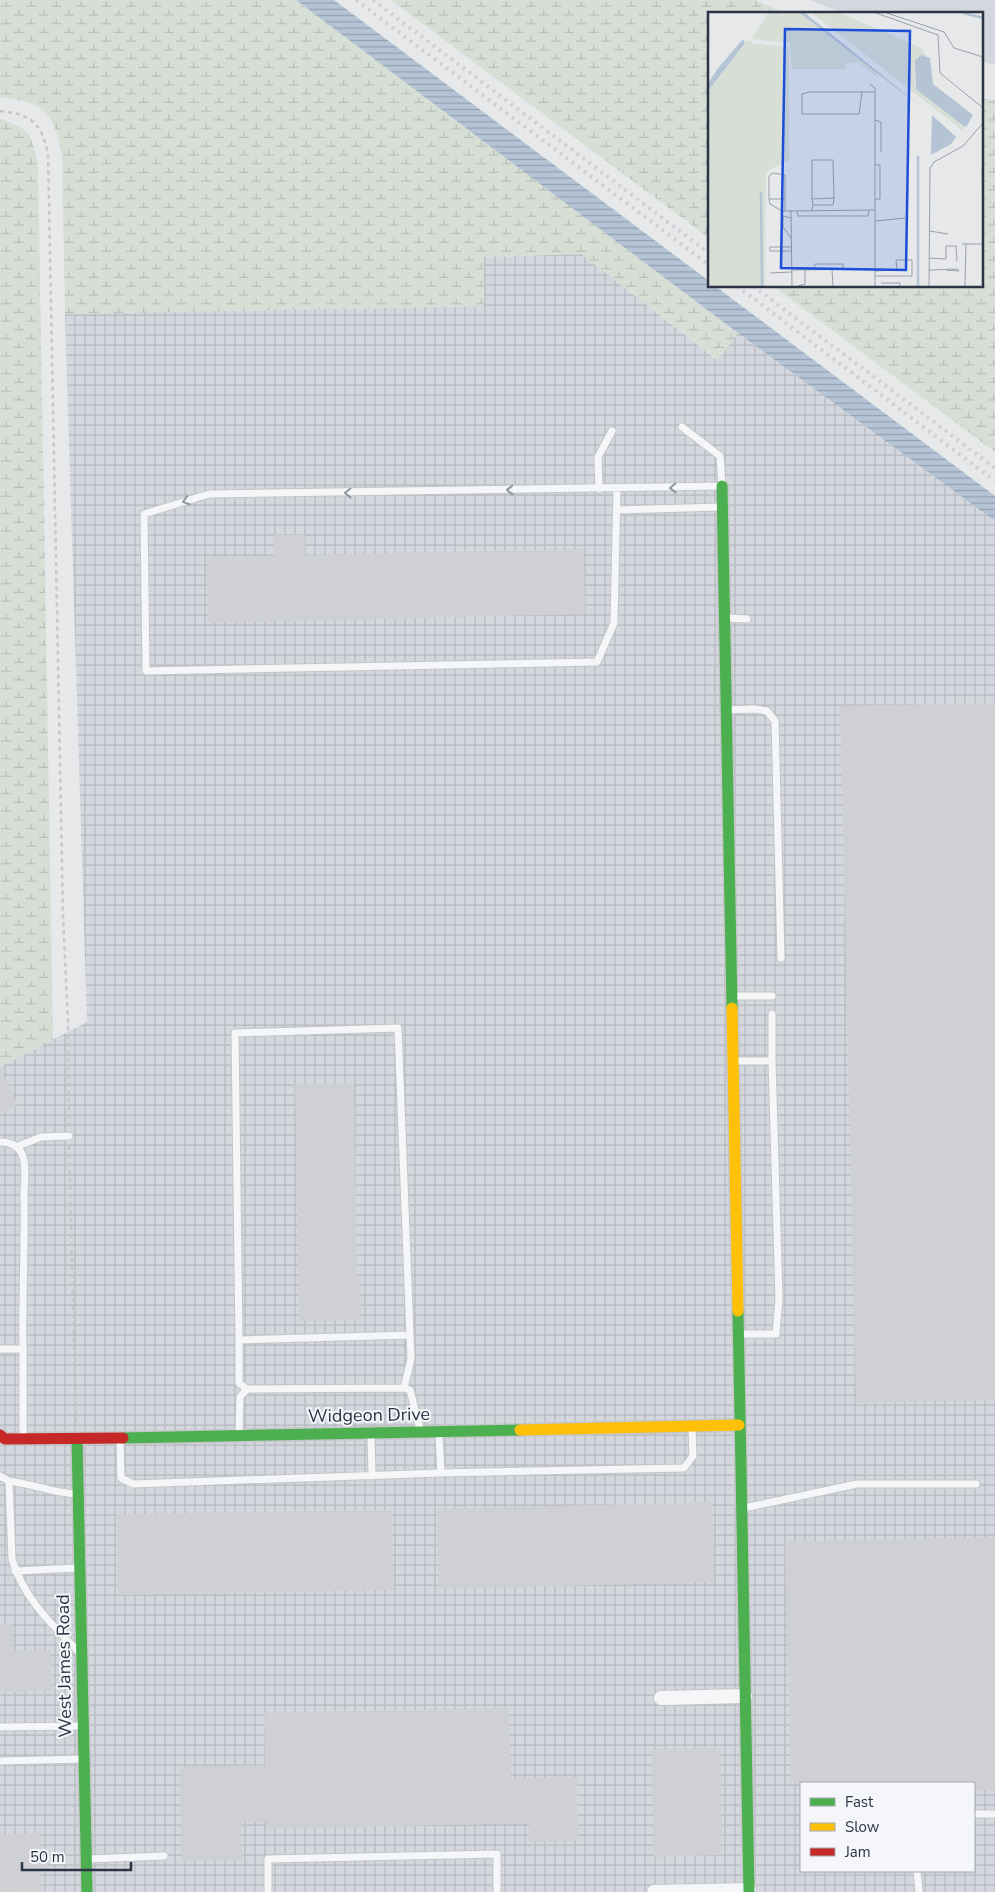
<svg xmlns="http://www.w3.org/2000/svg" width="995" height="1892" font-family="'Nunito Sans',sans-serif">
<defs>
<pattern id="industrial-grid" width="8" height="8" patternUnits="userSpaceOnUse" patternTransform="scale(1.25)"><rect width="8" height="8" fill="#d4d7dd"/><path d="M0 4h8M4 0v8" fill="none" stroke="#b6b9bf"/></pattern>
<pattern id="wetland-marsh" width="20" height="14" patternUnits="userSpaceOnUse" patternTransform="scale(1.25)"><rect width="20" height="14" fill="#d6ded6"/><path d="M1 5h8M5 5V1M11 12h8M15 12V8" fill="none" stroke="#b8bfb9"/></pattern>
<pattern id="water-rules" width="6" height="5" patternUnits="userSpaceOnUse" patternTransform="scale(1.25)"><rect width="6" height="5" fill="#b4c4d5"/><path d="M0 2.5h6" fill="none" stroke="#93a0af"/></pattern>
</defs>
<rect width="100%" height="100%" fill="#e6e8ea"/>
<path fill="#d4d7dd" d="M810,0H995V65L981,61V14H844Z"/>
<path fill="url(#industrial-grid)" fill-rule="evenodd" d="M582,254L717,360L738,333L995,521V1892H0V1067L87,1022L65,314L484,306L483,257ZM801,1783H974V1871H801Z"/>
<path fill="url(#wetland-marsh)" d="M0,0H296L738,333L718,360L581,254L483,257L484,306L65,314L62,154C53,111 44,102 0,97Z
M391,0H755L788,14H709V238Z
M981,98L995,100V452L773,286H981Z
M0,119C31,129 31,133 38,164L53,1040L0,1067Z"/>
<path fill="url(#water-rules)" d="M296,0H334L709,281V286H715L995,496V521L738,333Z"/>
<path fill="#ced0d3" d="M274,535H305V555L584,549L585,614L208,623L207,557L274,556Z
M995,703V1400L856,1403L840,706Z
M0,1068L18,1105L0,1114Z
M354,1083L357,1277L360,1276L361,1320L299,1321L295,1084Z
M712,1502L714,1582L439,1589L437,1509Z
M392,1510L393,1590L118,1595L117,1514Z
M995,1537V1790H974V1783H791L785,1542Z
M0,1624H12L13,1651L51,1650L52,1691L0,1692Z
M509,1708L511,1778L577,1777L578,1841L529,1842V1823L266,1829V1822H241L242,1860L182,1861L180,1767L265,1765L264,1713Z
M720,1748L722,1855L654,1857L652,1749Z
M41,1833L42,1856H47V1868H41L42,1891L0,1892V1834Z"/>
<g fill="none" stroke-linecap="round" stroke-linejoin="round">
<defs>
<path id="lane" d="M599,489L598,457L612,431
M617,489L614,623L597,662L146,671L144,514L209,494L722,486L720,456L682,427
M617,510L721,507
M727,618L747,619
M727,710L754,709L767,711L775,721L781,958
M734,996H772
M772,1014V1061
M735,1061H772L779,1299L776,1334H740
M0,1142C9,1142 18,1145 22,1154C27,1165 24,1184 24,1196C25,1247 22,1298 23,1349
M16,1147L41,1137L69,1136
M239,1340L235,1033L398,1028L410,1335
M0,1349H23V1436
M247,1389L239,1383V1340L410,1335L411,1359L404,1388
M439,1434L441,1473
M239,1435L240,1397L247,1389L404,1388L410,1390L420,1429
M371,1435L372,1476
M120,1440L121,1478L133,1484L441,1473L684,1468L693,1456L692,1429
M0,1476L9,1481
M77,1494C54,1493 32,1484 9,1481L12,1559C23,1597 51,1624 78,1651
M744,1508L857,1484H976
M15,1571L78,1568
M0,1727L82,1726
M0,1761L84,1759
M974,1814H995
M87,1859L164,1856
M917,1871L919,1892
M268,1892V1859L497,1854V1892"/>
<path id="street" d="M661,1698L745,1696
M654,1892L749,1890"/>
<path id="fast" d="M722,486L732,1008
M738,1311L749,1892
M123,1438L520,1430
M77,1439L87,1892"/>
<path id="slow" d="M732,1008L738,1311
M520,1430L739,1425"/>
<path id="jam" d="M0,1435L5,1439L123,1438"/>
</defs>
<use href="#lane" stroke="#c4c6c8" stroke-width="9"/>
<use href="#street" stroke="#c4c6c8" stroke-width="16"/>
<use href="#fast" stroke="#c4c6c8" stroke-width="14"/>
<use href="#slow" stroke="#c4c6c8" stroke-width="14"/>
<use href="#jam" stroke="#c4c6c8" stroke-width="14"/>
<path stroke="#c5c6ca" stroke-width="2.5" stroke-dasharray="4 4" stroke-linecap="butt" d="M0,111C31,114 41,123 48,153L63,916L68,1023L69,1125
M69,1146L76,1422"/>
<use href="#lane" stroke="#f5f6f7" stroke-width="7"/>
<use href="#street" stroke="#f5f6f7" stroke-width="14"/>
<use href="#fast" stroke="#4caf50" stroke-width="11"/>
<use href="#slow" stroke="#ffc107" stroke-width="11"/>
<use href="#jam" stroke="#c62828" stroke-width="11"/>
<path stroke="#cecfd2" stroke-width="4" stroke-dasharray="2.5 5" stroke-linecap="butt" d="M356,0L709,265
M373,0L709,253
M737,286L995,481
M753,286L995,468"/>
</g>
<defs><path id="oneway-chevron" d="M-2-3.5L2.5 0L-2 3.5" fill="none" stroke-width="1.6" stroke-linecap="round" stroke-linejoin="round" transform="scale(1.25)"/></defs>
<g stroke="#90959e">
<use href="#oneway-chevron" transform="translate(673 488) rotate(179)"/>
<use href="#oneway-chevron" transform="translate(510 490) rotate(179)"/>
<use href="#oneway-chevron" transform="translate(348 493) rotate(179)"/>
<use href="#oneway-chevron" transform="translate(186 501) rotate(163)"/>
</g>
<g text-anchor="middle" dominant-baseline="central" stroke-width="4" stroke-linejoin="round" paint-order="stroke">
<g font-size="18" fill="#2b3445" stroke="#f4f6f9">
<text transform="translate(369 1415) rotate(-1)">Widgeon Drive</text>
<text transform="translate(64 1666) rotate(-91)">West James Road</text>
</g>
</g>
<g transform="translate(708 12)">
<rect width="275" height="275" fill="#e6e8ea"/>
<path d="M60,1H92L169,61L167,64L150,50L137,51V57H84L82,31L43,27ZM104,1H132L214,36L218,44H210L207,51V75L257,115L254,118ZM40,28L46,32L81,35V148L58,160L57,274H0V79Z" fill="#d6ded6"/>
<path d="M92,1H97L211,93L169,61ZM35,27L37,31L0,79V71L11,55ZM213,43L222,46L225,72L265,103L259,114L257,115L208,77L207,48ZM224,103L248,125L243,132L223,143Z" fill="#b4c4d5"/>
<path fill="none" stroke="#b4c4d5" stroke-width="2.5" d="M255,1L275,6M53,180L54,274M210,274V144"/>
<path fill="none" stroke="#9ba0a8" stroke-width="1" d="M168,1L230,23L232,61L275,96M179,1L236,20L246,36L275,45M162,72L167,76V274M154,80L151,102H94V82L102,80H167M167,108L173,110V140M167,153H172V187H167M274,158L275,201M61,187V164L65,161L77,163V187M104,187V148H125L126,186M105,193L104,187L126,186L125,193M77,199V187H61L62,192L74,199H83L167,198M83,199L84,274M89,199L90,204H160L161,198M104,199L105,193H125M167,209L197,206M222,219L240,222M83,226L75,215V204L83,206M254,232H275M84,235H62V239H84M221,246L238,247V234H248L249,249M106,257L107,252H135V257M124,257L125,274M84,258L167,257M221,258L249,257L251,259L238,258M167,259L189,258L188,248H204V264H167M62,261L84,260M173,271H192V274M90,274L97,272V257M221,274L222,156L226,150L255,134L275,111M257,274L258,232"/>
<path fill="#1d4ed8" fill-opacity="0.15" stroke="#1d4ed8" stroke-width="2.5" d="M77,17L202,19L198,258L73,256Z"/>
<rect width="275" height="275" fill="none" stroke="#2b3445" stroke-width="2.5"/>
</g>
<rect x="800" y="1782" width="175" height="90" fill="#f4f6f9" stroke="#a4a8b1"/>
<rect x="810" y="1798" width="25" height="8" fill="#4caf50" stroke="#a4a8b1"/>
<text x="845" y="1807" font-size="15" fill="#2b3445">Fast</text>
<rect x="810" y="1823" width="25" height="8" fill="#ffc107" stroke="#a4a8b1"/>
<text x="845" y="1832" font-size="15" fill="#2b3445">Slow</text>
<rect x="810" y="1848" width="25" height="8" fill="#c62828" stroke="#a4a8b1"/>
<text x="845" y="1857" font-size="15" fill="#2b3445">Jam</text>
<path d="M22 1862v8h109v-8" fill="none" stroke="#2b3445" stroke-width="2.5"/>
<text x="30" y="1862" font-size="15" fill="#2b3445" stroke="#f4f6f9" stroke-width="4" paint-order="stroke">50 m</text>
</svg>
